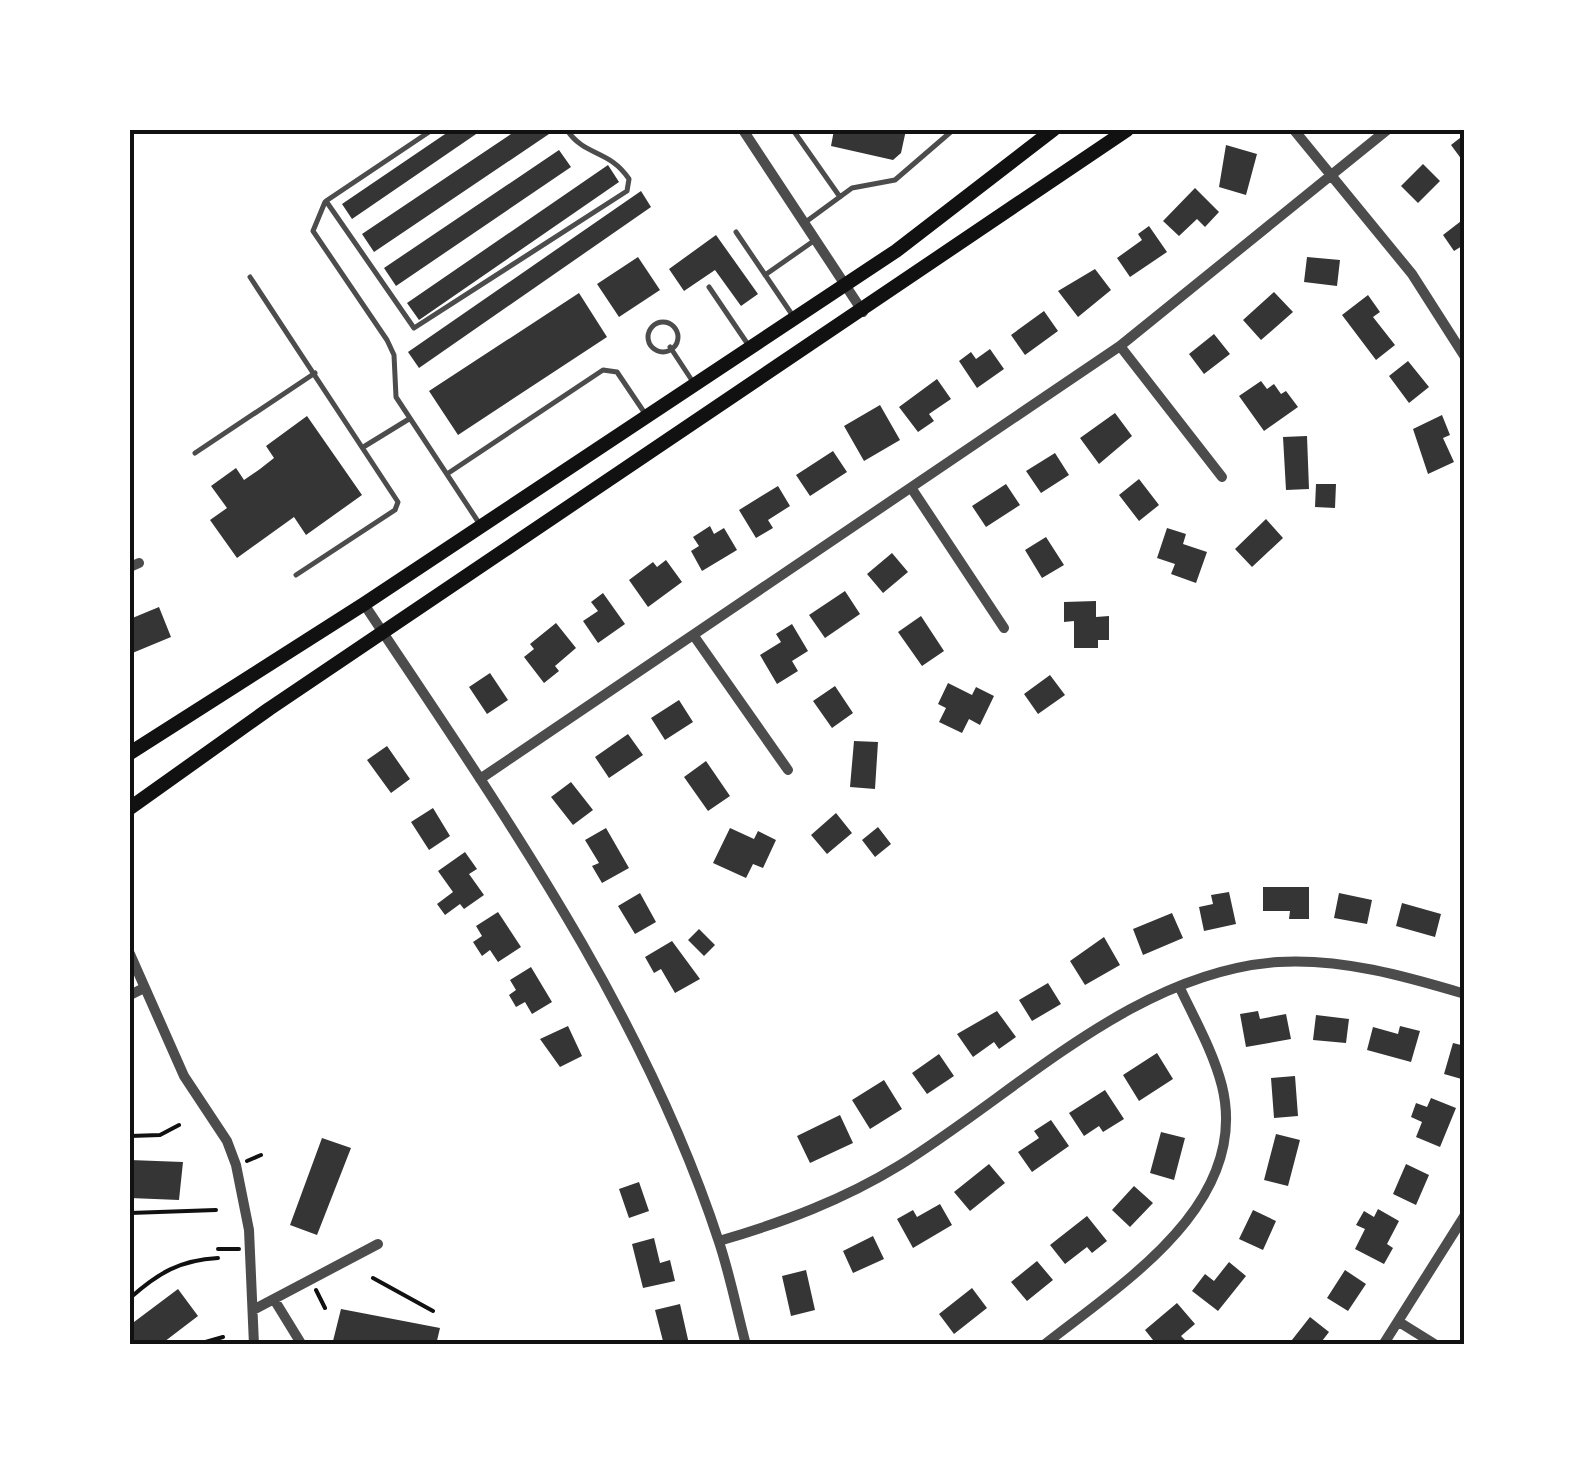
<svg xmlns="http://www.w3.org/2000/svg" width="1595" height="1475" font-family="'Roboto Serif',serif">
<rect width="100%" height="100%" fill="#fff"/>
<path fill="#353535" d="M451,130H482L352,219L342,204Z
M517,130H546L549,134L374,252L362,234Z
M834,130H906L901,153L893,160L831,146Z
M1465,134V164L1451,145Z
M1226,145L1257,154L1246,195L1219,187Z
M559,150L571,167L396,286L384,268Z
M1423,164L1440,181L1418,203L1401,186Z
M608,165L619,182L419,320L407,303Z
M1195,188L1219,212L1205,227L1197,219L1179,236L1163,221Z
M641,191L651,207L419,368L408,352Z
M1465,218V250L1462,246L1454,251L1443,235Z
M1149,226L1167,252L1130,277L1117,258L1142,240L1138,234Z
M716,235L758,294L741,306L715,270L684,291L669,269Z
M638,257L660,290L619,317L597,284Z
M1307,257L1340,260L1337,286L1304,282Z
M1095,269L1111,290L1078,317L1058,291Z
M1274,292L1293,312L1261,340L1243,320Z
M579,293L607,337L458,435L429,391Z
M1368,295L1380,312L1373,317L1395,345L1376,360L1342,315Z
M1044,311L1058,331L1025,355L1011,335Z
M1214,334L1230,354L1204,374L1189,354Z
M990,349L1004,369L977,388L959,361L971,352L976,359Z
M1408,361L1429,387L1409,403L1389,376Z
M937,379L951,399L929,414L934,421L918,432L899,407Z
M1261,381L1267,389L1274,384L1281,394L1286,391L1298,407L1264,431L1239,396Z
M880,405L900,440L864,461L844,426Z
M1115,413L1132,436L1099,464L1080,438Z
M1442,415L1450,435L1443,438L1454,462L1428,474L1413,429Z
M307,416L362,495L306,535L294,517L237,558L210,520L227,508L211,486L236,468L244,480L260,469L274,458L266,446Z
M1307,436L1309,489L1286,490L1283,437Z
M833,451L847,472L810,496L796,475Z
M1055,453L1069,475L1041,493L1026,471Z
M1139,479L1159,505L1139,521L1119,495Z
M1006,484L1020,505L986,527L972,506Z
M1316,484H1336L1335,508L1315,507Z
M778,486L790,506L768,520L773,528L756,538L739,510Z
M1266,519L1283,538L1252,567L1235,549Z
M710,526L714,534L724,528L737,550L702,571L691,551L699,546L693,537Z
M1167,528L1186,534L1183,544L1207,552L1196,583L1171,574L1175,564L1157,558Z
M1046,537L1064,565L1042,578L1025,550Z
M892,553L908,572L883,593L867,574Z
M666,560L682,582L648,607L629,580L653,562L657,567Z
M845,591L860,614L825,638L809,615Z
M603,593L625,624L598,643L583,621L598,611L591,602Z
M1096,601V617L1109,616V640H1098V648H1074V621L1064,622V602Z
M159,607L171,637L130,654V619Z
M921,616L944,651L922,666L898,632Z
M556,623L576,648L555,666L559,671L544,683L524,657L534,649L530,644Z
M792,624L808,651L792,661L798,671L777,684L760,655L781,642L776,634Z
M490,673L508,700L487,714L469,687Z
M1050,675L1065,695L1038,714L1024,694Z
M948,683L972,695L976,687L994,696L980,725L969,719L962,733L939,722L946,708L938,704Z
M835,686L853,713L832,728L813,701Z
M679,700L693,722L665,740L651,718Z
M628,734L643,755L609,778L595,757Z
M854,741L878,742L875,789L850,787Z
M387,746L410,779L391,793L367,760Z
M706,761L730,796L708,811L684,777Z
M571,782L593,810L573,825L551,797Z
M433,808L450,836L429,850L411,822Z
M836,813L852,833L827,854L811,835Z
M878,827L891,844L875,857L862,840Z
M606,828L629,868L602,883L592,866L599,863L585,840Z
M730,828L754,839L758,831L776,840L763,868L753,864L746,878L713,863Z
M465,852L477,869L469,874L484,895L464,909L460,904L445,915L437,904L453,892L438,871Z
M1263,887H1309V919H1289L1290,911H1263Z
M1229,892L1236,924L1204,931L1199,907L1213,904L1211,895Z
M640,893L656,922L635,934L618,906Z
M1339,893L1372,900L1367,924L1334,918Z
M1402,903L1441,914L1435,937L1396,926Z
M498,912L521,947L498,962L490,950L482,956L473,942L482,936L476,926Z
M1172,913L1183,938L1143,955L1133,929Z
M699,929L715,945L704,956L688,940Z
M1104,937L1120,965L1085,985L1070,961Z
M672,941L700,979L675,993L661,969L654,973L645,957Z
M531,967L552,1002L532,1014L525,1002L516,1007L509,995L516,990L510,980Z
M1048,983L1061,1004L1032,1021L1019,1000Z
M997,1011L1016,1037L999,1049L994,1042L973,1057L957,1034Z
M1258,1011L1260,1019L1286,1014L1291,1039L1246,1047L1240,1014Z
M1316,1015L1349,1019L1346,1043L1313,1040Z
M568,1026L582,1056L560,1067L540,1039Z
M1400,1026L1420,1031L1411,1062L1367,1050L1373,1027L1398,1034Z
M1453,1043L1465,1046V1080L1444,1074Z
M1157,1053L1173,1079L1139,1101L1123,1075Z
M939,1054L954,1076L927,1094L912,1073Z
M1295,1076L1298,1116L1274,1118L1271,1078Z
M884,1080L902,1109L870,1129L852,1100Z
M1105,1090L1124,1119L1103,1132L1099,1126L1084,1136L1069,1113Z
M1431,1098L1456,1108L1440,1147L1416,1137L1422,1122L1411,1117L1416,1103L1427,1107Z
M840,1115L853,1143L810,1163L797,1136Z
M1051,1120L1069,1146L1032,1172L1018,1152L1039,1138L1034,1131Z
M1161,1132L1185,1138L1174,1180L1150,1173Z
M1276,1134L1300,1140L1288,1186L1264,1180Z
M322,1138L351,1148L317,1235L290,1225Z
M130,1160L183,1162L179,1200L130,1198Z
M989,1164L1005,1183L970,1211L954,1192Z
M1406,1164L1429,1175L1416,1205L1393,1194Z
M639,1182L649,1211L629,1218L619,1189Z
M1134,1186L1153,1203L1130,1227L1112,1210Z
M940,1204L952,1225L913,1248L897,1219L913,1210L917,1217Z
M1378,1209L1399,1221L1387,1244L1393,1248L1384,1264L1355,1249L1365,1229L1356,1225L1364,1211L1374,1217Z
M1253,1210L1276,1221L1263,1250L1239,1239Z
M1087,1216L1107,1241L1092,1253L1087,1247L1065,1264L1050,1245Z
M873,1236L884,1259L853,1273L843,1251Z
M654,1238L660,1263L670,1260L675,1281L643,1288L632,1244Z
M1037,1261L1053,1280L1027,1301L1011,1282Z
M1229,1262L1246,1276L1218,1311L1192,1291L1205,1274L1214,1281Z
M806,1270L815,1310L791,1316L782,1276Z
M1345,1270L1366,1284L1348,1311L1327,1298Z
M972,1288L987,1308L954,1334L939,1314Z
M178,1289L198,1316L160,1345H130V1325Z
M1177,1303L1195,1324L1181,1336L1187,1342L1157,1345L1145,1330Z
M680,1304L689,1344L664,1345L655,1310Z
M341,1309L440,1328L436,1345H352L333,1341Z
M1310,1317L1329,1332L1319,1345H1288Z"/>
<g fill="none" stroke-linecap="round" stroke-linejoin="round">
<path stroke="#111" stroke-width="4" d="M130,1136L160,1135L179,1125
M247,1161L261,1155
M130,1213L216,1210
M218,1249H239
M373,1278L433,1311
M316,1290L325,1308
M130,1298C158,1273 180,1260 218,1258
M195,1345L223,1337"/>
<path stroke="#4c4c4c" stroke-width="5" d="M432,130L326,201L414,328L627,191L629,179C609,149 585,157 567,130
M793,130L840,197
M325,202L313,231L387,340L394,355L396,397L479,523
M807,221L852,188L895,180L953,130
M736,232L793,316
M765,275L815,240
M250,277L398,502L395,510L296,575
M709,287L749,346
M648 337a15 15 0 1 1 30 0a15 15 0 1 1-30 0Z
M670,347L693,382
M365,446L409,419
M195,453L315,373
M447,474L603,370L617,372L646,415"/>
<path stroke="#4c4c4c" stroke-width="10" d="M743,130L863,312
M1294,130L1412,274L1465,357
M1120,346L1222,477
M912,489L1004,628
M130,567L139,563
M364,604C498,806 643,1009 719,1242C730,1275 737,1311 746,1345
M694,636L788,770
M480,779L1120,346L1387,130
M130,954L184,1076L227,1141L236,1165L249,1230L254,1345
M130,995L144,988
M719,1241C784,1222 843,1200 900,1165C1018,1092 1134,972 1278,962C1341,958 1405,976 1465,994
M275,1301L302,1345
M253,1310L378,1244
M1399,1322L1436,1345
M1044,1345C1121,1284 1251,1204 1222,1086C1213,1051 1194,1018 1179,986
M1383,1345L1465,1215"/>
<path stroke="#111" stroke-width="14" d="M130,753L364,604L896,251L1053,130
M130,808L269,709L1127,130"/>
</g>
<rect width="1595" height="1475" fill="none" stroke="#ffffff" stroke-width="265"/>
<rect x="132" y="132" width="1330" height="1210" fill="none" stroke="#111" stroke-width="4"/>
</svg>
